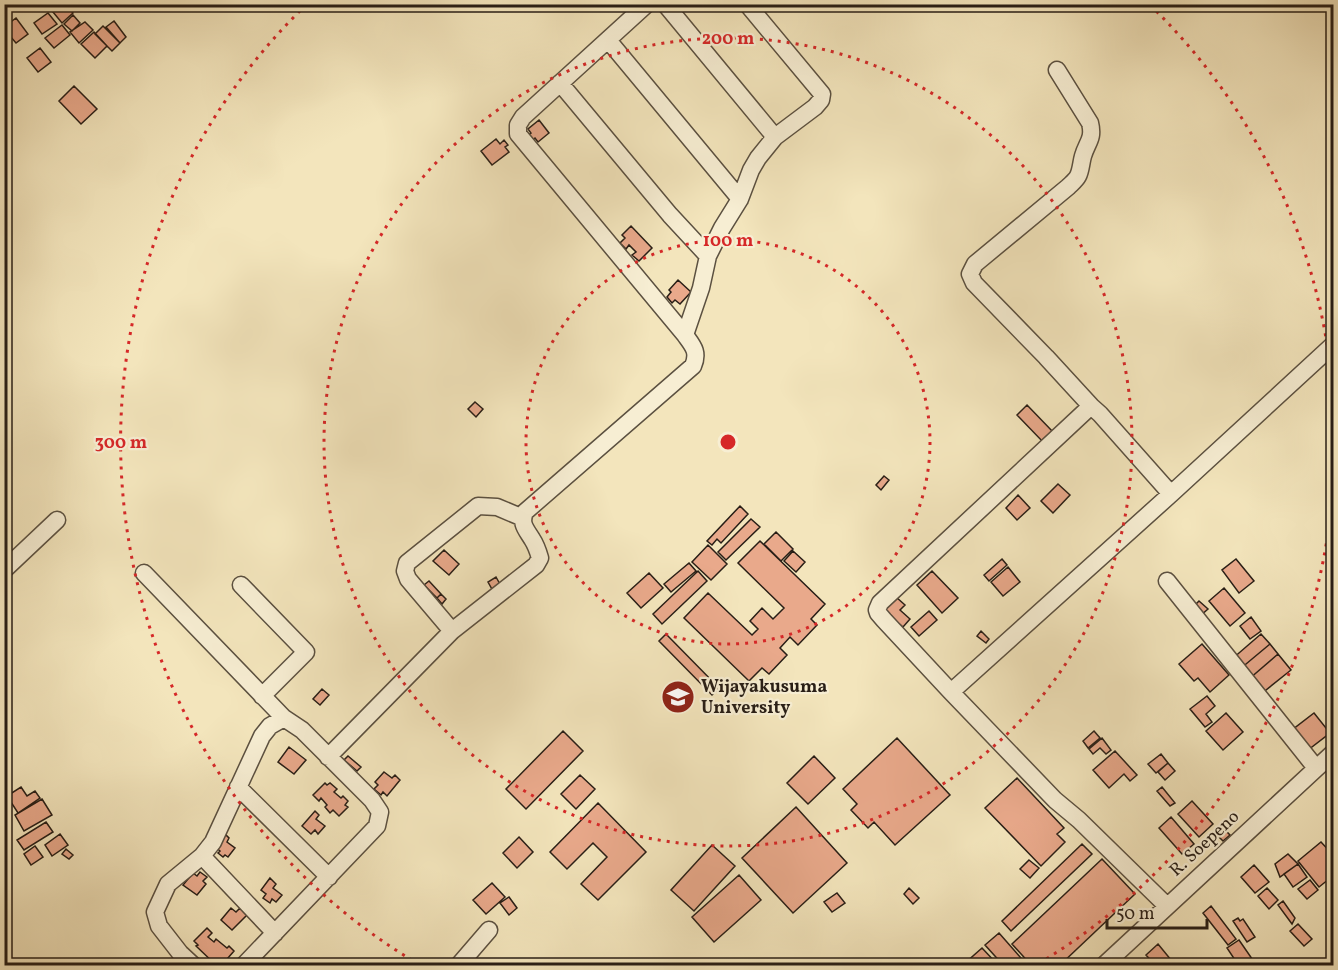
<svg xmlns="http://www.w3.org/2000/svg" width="1338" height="970" font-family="Vollkorn,serif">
<rect width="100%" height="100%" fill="#f3e5bc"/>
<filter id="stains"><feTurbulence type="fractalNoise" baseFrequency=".00333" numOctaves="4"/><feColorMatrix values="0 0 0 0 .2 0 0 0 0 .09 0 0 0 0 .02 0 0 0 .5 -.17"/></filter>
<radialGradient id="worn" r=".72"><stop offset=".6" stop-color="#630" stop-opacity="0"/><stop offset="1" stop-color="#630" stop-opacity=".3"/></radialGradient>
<path fill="#e9a98b" stroke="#281e16" stroke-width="1.5" d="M61,4H65L73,13L62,23L53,12Z
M48,13L57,24L42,34L34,23Z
M73,15L80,23L72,31L64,24Z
M16,18L28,34L16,43L4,29V27Z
M114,21L126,37L120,43L106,27Z
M85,22L93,30L79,43L70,32Z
M62,25L70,35L54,48L45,38Z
M103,26L120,43L112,51L95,34Z
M94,32L107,46L95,58L81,44Z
M40,48L51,62L38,72L27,58Z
M74,86L97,109L81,124L59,101Z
M539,120L549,133L538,142L535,138L531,141L527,136L531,133L528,129Z
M496,139L500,144L504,140L508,145L505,147L509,152L492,165L481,151Z
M631,226L652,248L639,261L632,255L636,252L629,245L626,249L620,243L625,238L622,235Z
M678,280L691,292L680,304L675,300L672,303L667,297L671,292L669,290Z
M475,402L483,409L476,417L468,409Z
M1027,405L1054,433L1044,443L1017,415Z
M884,476L889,480L881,490L876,485Z
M1058,484L1070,495L1053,513L1041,501Z
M1018,495L1030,508L1017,520L1006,508Z
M740,506L748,514L721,543L717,539L712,545L707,541Z
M751,519L760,527L726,560L718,552Z
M776,532L793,549L781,561L764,544Z
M760,541L825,604L811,619L817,625L798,645L790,637L780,648L787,655L769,674L762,668L749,681L684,618L708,593L752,635L758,629L750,621L762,608L773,619L784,608L738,563Z
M708,545L727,564L711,580L692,562Z
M444,550L459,564L449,575L433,561Z
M793,551L805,562L796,572L784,561Z
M1002,559L1007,565L989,581L984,575Z
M1236,559L1254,581L1239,593L1222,570Z
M689,563L696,571L671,592L664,584Z
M1008,567L1020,582L1003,596L991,582Z
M698,571L707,581L662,624L653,614Z
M932,571L958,598L942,613L917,585Z
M649,573L663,588L641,608L627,593Z
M496,577L501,586L493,591L488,582Z
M429,581L441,594L437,598L424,585Z
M1224,588L1245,613L1230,626L1209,601Z
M441,594L446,599L442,604L437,598Z
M896,597L905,605L900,610L910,619L903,627L884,611Z
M1199,601L1208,609L1200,616L1192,608Z
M929,611L937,620L919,636L911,627Z
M1251,617L1261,631L1250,639L1240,626Z
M981,631L989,639L986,643L977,636Z
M666,634L719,688L712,695L659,641Z
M1261,634L1270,644L1240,669L1232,659Z
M1202,644L1229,675L1210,692L1198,678L1194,681L1179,664Z
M1270,644L1278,654L1249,679L1240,669Z
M1278,654L1291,670L1261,694L1249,679Z
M322,689L329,695L320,705L313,699Z
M1207,696L1215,706L1206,714L1212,722L1205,727L1190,709Z
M1226,713L1243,732L1223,750L1206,731Z
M1314,713L1330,733L1308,750L1292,730Z
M563,731L583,751L526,809L506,789Z
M1094,731L1100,738L1088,748L1083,741Z
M897,738L950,795L895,845L874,822L868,828L851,810L857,804L843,789Z
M1102,738L1111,750L1106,754L1100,748L1093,754L1089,749Z
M289,747L306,760L294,774L278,762Z
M1115,751L1137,775L1130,781L1124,774L1109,788L1093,770Z
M1161,754L1168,763L1156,773L1148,764Z
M348,756L361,767L357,771L344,760Z
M814,756L835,778L808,804L787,783Z
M1168,763L1175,771L1165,780L1158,772Z
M384,772L392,778L395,775L400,780L387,796L383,792L381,795L374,789L378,785L375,782Z
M580,775L595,789L576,809L561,794Z
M1017,778L1064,828L1057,834L1065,842L1041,866L985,808Z
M325,783L327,785L330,783L337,789L334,792L341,798L343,796L348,801L345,805L348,807L339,816L333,810L330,813L325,807L327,805L321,798L319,801L313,795Z
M21,787L27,796L35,791L40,798L18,813L7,796Z
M1162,787L1175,803L1170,806L1157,791Z
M42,799L52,815L24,831L15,815Z
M1192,801L1213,824L1199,837L1178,814Z
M598,803L646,852L598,900L581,884L607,857L593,843L567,869L550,852Z
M796,807L847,863L793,913L742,858Z
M315,811L319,815L316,819L325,826L318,834L315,830L311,834L302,826Z
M1171,817L1194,844L1182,854L1159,828Z
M46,822L53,832L24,850L17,840Z
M1223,828L1230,835L1223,841L1216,834Z
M224,833L229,838L227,842L235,848L228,857L225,855L223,857L218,853L220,851L214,846Z
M60,834L68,845L52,856L45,845Z
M519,837L533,852L517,868L503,853Z
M1321,842L1334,856V875L1319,887L1298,861Z
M1082,844L1092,854L1011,931L1002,921Z
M712,845L735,866L694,911L671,890Z
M35,846L43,857L31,865L24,854Z
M66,849L73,855L69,859L62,854Z
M1288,854L1298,864L1280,877L1275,864Z
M1102,859L1135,894L1059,966H1032L1012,944Z
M1029,860L1039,868L1030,878L1020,869Z
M1298,864L1307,877L1293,887L1284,874Z
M1254,865L1269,882L1255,893L1241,877Z
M200,872L207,877L203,881L206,884L197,895L183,885L193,873L197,876Z
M739,875L761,900L714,942L692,917Z
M270,878L276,884L273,888L282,895L276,902L272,899L270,903L263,898L266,894L261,890Z
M1310,880L1318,890L1307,899L1298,889Z
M492,883L505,897L486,914L473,900Z
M909,888L919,898L913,904L904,894Z
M1267,888L1278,900L1269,909L1258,896Z
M837,893L845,903L832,912L824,902Z
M509,897L517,908L509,915L500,903Z
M1283,901L1295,918L1292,924L1278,905Z
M1211,906L1236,939L1228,945L1203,913Z
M231,908L236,912L240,908L247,915L232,930L221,920Z
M1238,918L1240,921L1243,919L1255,937L1247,942L1233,921Z
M1298,924L1312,939L1304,946L1290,931Z
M207,928L212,933L208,937L214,942L216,939L227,948L229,946L234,951L221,966H217L196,946L198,945L194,941Z
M999,933L1028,966H1004L985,945Z
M1239,940L1257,966H1239L1227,948Z
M1158,944L1176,966H1156L1146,955Z
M982,948L999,966H965L964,964Z"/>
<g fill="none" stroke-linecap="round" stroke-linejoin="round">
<defs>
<path id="minor" d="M665,4L775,137
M608,40L740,199
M1057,70L1090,123C1094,139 1087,142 1083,156C1081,163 1081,170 1078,176C1076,180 1072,183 1068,187L975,264L970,274L974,283L1046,357L1091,406
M560,83L670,215L708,256
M685,335L701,288L708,256L722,228L740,199L751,170L758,158L775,137L815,107L821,100L822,94L747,4
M4,570L57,520
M144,573L284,718
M1167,581L1316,768
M241,585L306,652L262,696
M452,631L408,579L405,571L407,563L478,506L497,507L523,518
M951,692L1171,494L1334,344
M328,757L452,631L536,565L540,558C538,551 536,545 532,539C526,529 520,524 525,512L693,366C699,352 693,346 685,335L518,134V125L523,117L647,4
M238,787L329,877
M202,856L275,933
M1167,906L1079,820L1055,800L951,692L884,620L878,613L877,610L880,603L1091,406L1100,414L1171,494
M194,966L180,953L159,926L155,912L168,884L202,856L213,842L262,736L270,726L284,718L302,730L372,800L380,812L377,826L243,966
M458,966L489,930
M1103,966L1334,752"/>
</defs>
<use href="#minor" stroke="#5b5040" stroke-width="19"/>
<use href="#minor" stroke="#f7eed3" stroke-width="16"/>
</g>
<g fill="none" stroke="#d62828" stroke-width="3" stroke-dasharray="3 6">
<circle cx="728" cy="442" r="202"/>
<circle cx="728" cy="442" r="404"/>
<path d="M1333 490A607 607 0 0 1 1036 965M420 965A607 607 0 0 1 306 5M1150 5A607 607 0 0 1 1333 394"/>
</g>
<defs>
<symbol id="university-disc" viewBox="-11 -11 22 22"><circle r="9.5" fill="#8f2418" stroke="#f7eed3"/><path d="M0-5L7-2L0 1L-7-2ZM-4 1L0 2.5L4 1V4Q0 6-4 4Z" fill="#fff"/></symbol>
</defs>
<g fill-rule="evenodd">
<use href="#university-disc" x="659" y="678" width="38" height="38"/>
</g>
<g text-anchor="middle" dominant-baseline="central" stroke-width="4.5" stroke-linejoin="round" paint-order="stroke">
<g font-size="18" font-weight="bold" fill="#281e16" stroke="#f7eed3" text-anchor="start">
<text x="701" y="687">Wijayakusuma<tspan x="701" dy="21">University</tspan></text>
</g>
<g font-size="18" fill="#281e16" stroke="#f7eed3">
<text transform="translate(1205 844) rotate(-43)">R. Soepeno</text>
</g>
</g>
<circle cx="728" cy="442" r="9" fill="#d62828" stroke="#f7eed3" stroke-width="3"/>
<g font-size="18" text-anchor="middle" font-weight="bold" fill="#d62828" stroke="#f7eed3" stroke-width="4.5" stroke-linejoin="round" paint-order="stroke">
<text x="728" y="44">200 m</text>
<text x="728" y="246">100 m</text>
<text x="121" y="448">300 m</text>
</g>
<rect width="1338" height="970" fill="none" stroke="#f3e5bc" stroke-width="24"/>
<rect x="6" y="6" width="1326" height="958" fill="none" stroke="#281e16" stroke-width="3"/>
<rect x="12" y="12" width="1314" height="946" fill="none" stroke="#281e16" stroke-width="1.5"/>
<path d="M1107 919v9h100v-9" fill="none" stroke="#281e16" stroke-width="3"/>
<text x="1116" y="919" font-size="18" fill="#281e16" stroke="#f7eed3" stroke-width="4.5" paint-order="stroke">50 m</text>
<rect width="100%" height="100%" filter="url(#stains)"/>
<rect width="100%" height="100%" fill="url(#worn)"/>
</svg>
